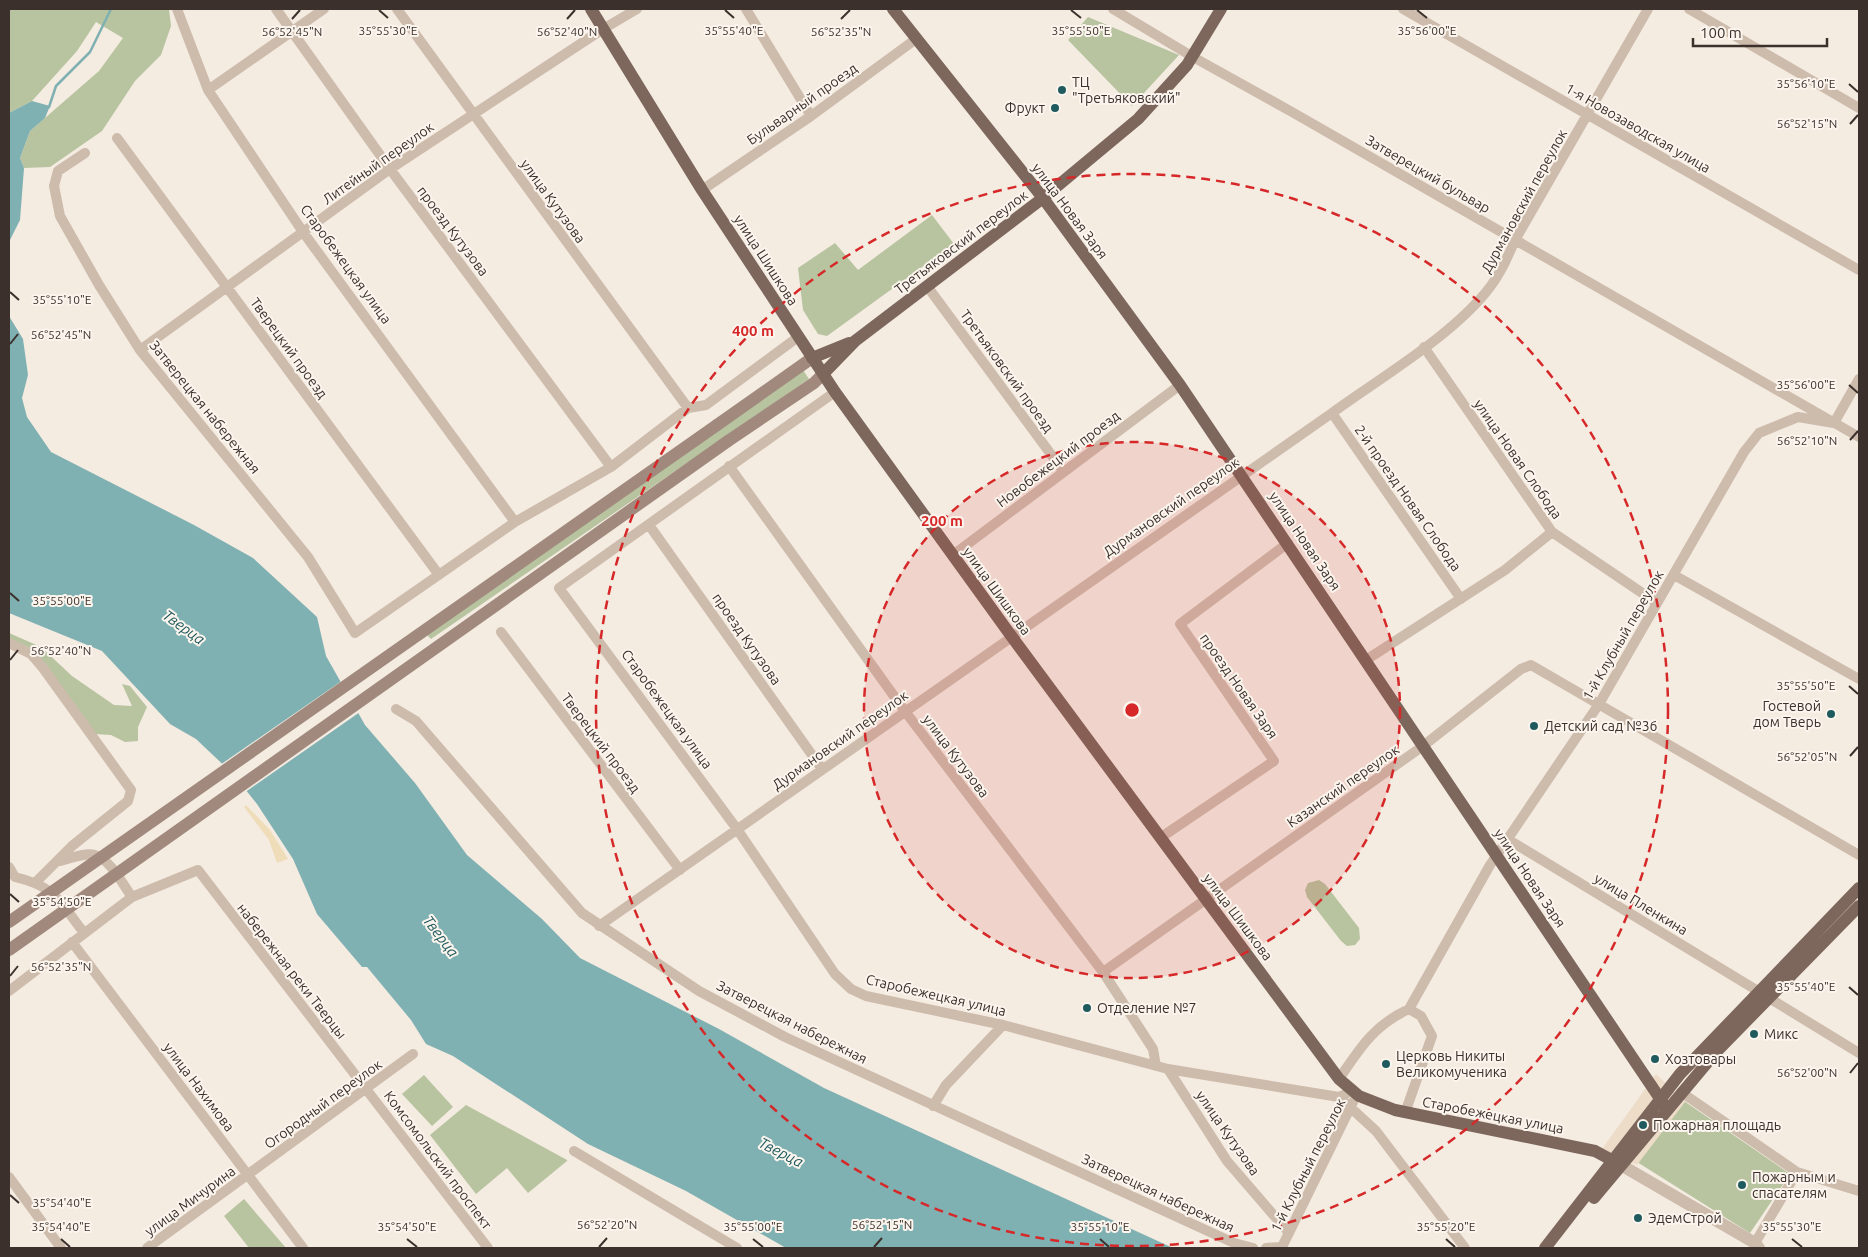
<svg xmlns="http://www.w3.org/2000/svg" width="1868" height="1257" font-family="Ubuntu,sans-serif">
<rect width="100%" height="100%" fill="#f4ebe1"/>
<path fill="#b8c4a0" d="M9,9H169L171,26L161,55L135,81L102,131L50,167L24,168L20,158L30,131L99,71L123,38L96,22L77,51L32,101L9,113Z
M1088,17L1179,55L1132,106L1068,40Z
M932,215L954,244L827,336L818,334L803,310L798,268L835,243L858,270Z
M803,370L809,379L431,639L427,635Z
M9,633L41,647L72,676L114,705L132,706L122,684L130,686L147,707L138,727V741L125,742L111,735L94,734L35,650L9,639Z
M1319,880L1325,884L1359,928L1360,939L1355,945L1347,946L1341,941L1307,897L1305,890L1308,883Z
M424,1075L453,1107L432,1126L402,1094Z
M1684,1101L1790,1174L1750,1233L1637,1162Z
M466,1105L567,1160V1161L528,1193L507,1168L476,1194L430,1135Z
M244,1199L286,1248H249L224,1216Z"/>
<path fill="#efdcb8" d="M246,805L270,830L288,859L277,863L269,840L244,807Z"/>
<path fill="#ecdcc8" d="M1656,1074L1685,1102L1637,1165L1602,1149Z"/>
<path fill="#7fb0b2" d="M32,101L50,106L45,118L30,131L20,158L24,168L20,220L9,242V113Z
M9,316L23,339L28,375L22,398L27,417L51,452L194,525L253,558L317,617L326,656L365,725L415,783L467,855L542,919L580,958L719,1029L824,1088L1173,1248H786L686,1191L588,1144L453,1056L426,1044L411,1020L367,967H362L317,914L293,859L257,804L233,774L196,739L170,724L102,651L9,613Z"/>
<path fill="#f4ebe1" d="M343,680L360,712L244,793L231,775L220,765Z"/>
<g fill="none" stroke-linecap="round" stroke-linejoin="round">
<path stroke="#7fb0b2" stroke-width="2.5" d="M49,107L56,86L90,52L111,9"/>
<path stroke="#cdbbac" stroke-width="10" d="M177,9L208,90L303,232L515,522
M276,9L390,169L611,467
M397,9L688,408
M746,9L811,116
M1113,9L1193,57L1292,112L1859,437
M1403,9L1859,270
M1689,9L1859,108
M208,90L324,9
M117,138L439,575
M85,153L58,171L54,186L60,216L99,285L140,350L308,557L355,633L515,522L611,467L688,408L706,405L798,337
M702,190L811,116L916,39
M927,286L1064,472
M1424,347L1552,532L1657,603
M140,350L390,169L603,29L637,9
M835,392L559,588L737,829L835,974L851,989L866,996L1003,1025L1168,1069L1339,1097L1352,1091
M1332,413L1461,599
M729,466L904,710L1103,972L1153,1049L1156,1066
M649,525L822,769
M953,555L1180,385
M1674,575L1859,679
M501,632L680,870
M9,643L31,654L43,668L131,790L128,801L72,846L36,882
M1366,660L1505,570L1552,532
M396,709L416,721L582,913L699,991L785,1037L1234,1243L1253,1248
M1160,838L1274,761L1180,624L1288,543
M1509,840L1758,991
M60,861C70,859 84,852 95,855C111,860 123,885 132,897
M9,867L15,877
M15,877C57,887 59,901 84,933
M599,926L1332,413C1380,378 1455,334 1490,287C1501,273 1508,256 1515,240L1648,9
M72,942L303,1248
M1103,972L1423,746L1521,669L1531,665L1859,855
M9,991L132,897L198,870L488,1248
M1769,998L1859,1053
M1168,1069L1227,1161L1289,1233
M1339,1079C1360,1048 1374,1025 1409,1009L1490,865L1599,704L1744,452L1759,433L1798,417L1834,423L1859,379
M1681,1092L1797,1172L1859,1191
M1339,1097L1376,1131L1465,1248
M933,1106L946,1085L1003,1025
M1405,1113L1432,1036L1421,1016L1409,1009
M574,1151L737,1248
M9,1177L61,1248
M1755,1243L1797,1172
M1282,1247L1353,1102
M147,1248L413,1054
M1266,1248L1282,1247"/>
<path stroke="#cdbbac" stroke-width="12" d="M1621,1165L1755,1243L1759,1248"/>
<path stroke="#a18a7d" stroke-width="12" d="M717,425L812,358
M728,441L814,383L823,374"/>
<path stroke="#7d675c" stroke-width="12" d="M591,9L702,190L835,392L1012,637L1339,1079L1359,1096L1395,1110L1595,1151L1621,1165
M893,9L1043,198L1180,385L1667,1109
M812,358L849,343
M823,374L855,341L1043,198L1138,119L1187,65L1221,9
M1594,1198L1717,1051L1859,906
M1545,1248L1680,1074L1859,888"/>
<path stroke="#a18a7d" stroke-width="12" d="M9,922L717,425
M9,950L728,441"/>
</g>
<path fill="none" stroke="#3b302b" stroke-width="2" d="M379,10L388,18M725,10L734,18M1071,10L1081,18M1417,10L1427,18M292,19L300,10M567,19L575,10M841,19L850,10M1849,84L1858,92M1850,124L1858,115M10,292L19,300M10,344L18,334M1849,385L1858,393M1850,440L1858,431M10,593L19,601M10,660L18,650M1849,686L1858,694M1850,756L1858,747M10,894L19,902M10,976L18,966M1849,987L1858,995M1850,1073L1858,1063M10,1195L19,1203M61,1239L70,1247M407,1239L417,1247M753,1239L763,1247M1100,1239L1109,1247M1446,1239L1455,1247M1792,1239L1802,1247M599,1247L607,1238M874,1247L882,1238"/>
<circle cx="1132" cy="710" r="268" fill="#d62828" fill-opacity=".12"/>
<g fill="none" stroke="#d62828" stroke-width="2.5" stroke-dasharray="9 6">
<circle cx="1132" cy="710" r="268"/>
<circle cx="1132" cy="710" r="536"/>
</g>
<g fill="#1f5a5e" stroke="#fbf5ee" stroke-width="2">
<circle cx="1062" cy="90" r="5"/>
<circle cx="1055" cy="108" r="5"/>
<circle cx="1831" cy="714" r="5"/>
<circle cx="1534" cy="726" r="5"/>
<circle cx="1087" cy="1008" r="5"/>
<circle cx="1754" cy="1034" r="5"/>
<circle cx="1655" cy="1059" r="5"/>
<circle cx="1386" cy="1064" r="5"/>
<circle cx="1643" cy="1125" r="5"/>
<circle cx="1742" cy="1185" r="5"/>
<circle cx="1638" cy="1218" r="5"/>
</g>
<g text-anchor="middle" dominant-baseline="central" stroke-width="4" stroke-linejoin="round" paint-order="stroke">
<g font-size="14" fill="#3b302b" stroke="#fbf5ee" text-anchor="start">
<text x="1072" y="82">ТЦ<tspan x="1072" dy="16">"Третьяковский"</tspan></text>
<text x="1045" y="108" text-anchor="end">Фрукт</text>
<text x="1821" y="706" text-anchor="end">Гостевой<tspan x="1821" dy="16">дом Тверь</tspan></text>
<text x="1544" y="726">Детский сад №36</text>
<text x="1097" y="1008">Отделение №7</text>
<text x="1764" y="1034">Микс</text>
<text x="1396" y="1056">Церковь Никиты<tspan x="1396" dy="16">Великомученика</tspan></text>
<text x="1665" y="1059">Хозтовары</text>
<text x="1653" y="1125">Пожарная площадь</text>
<text x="1752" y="1177">Пожарным и<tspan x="1752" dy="16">спасателям</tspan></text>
<text x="1648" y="1218">ЭдемСтрой</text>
</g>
<g font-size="14" fill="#3b302b" stroke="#fbf5ee">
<text transform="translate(802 104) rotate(-35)">Бульварный проезд</text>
<text transform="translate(1638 128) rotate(30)">1-я Новозаводская улица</text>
<text transform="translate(378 163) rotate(-35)">Литейный переулок</text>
<text transform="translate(1428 174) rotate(30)">Затверецкий бульвар</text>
<text transform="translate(553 201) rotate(54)">улица Кутузова</text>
<text transform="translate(1524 201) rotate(-61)">Дурмановский переулок</text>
<text transform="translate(1070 211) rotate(53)">улица Новая Заря</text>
<text transform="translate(453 231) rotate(53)">проезд Кутузова</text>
<text transform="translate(961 242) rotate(-37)">Третьяковский переулок</text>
<text transform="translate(766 260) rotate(57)">улица Шишкова</text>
<text transform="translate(346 264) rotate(54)">Старобежецкая улица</text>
<text transform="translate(289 348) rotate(54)">Тверецкий проезд</text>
<text transform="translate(1007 371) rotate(54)">Третьяковский проезд</text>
<text transform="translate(205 407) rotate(51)">Затверецкая набережная</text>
<text transform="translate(1058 459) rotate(-37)">Новобежецкий проезд</text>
<text transform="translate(1518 459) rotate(55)">улица Новая Слобода</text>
<text transform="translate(1408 498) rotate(55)">2-й проезд Новая Слобода</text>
<text transform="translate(1171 507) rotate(-35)">Дурмановский переулок</text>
<text transform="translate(1305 541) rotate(56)">улица Новая Заря</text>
<text transform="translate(997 591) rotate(54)">улица Шишкова</text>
<text transform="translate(1623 635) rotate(-60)">1-й Клубный переулок</text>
<text transform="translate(747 639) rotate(55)">проезд Кутузова</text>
<text transform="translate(1239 686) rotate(55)">проезд Новая Заря</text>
<text transform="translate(667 709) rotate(54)">Старобежецкая улица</text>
<text transform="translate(840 740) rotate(-35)">Дурмановский переулок</text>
<text transform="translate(601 743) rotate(53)">Тверецкий проезд</text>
<text transform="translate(956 756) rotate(53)">улица Кутузова</text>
<text transform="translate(1343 786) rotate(-35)">Казанский переулок</text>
<text transform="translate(1530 878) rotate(56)">улица Новая Заря</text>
<text transform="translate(1641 904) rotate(31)">улица Пленкина</text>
<text transform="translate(1238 917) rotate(53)">улица Шишкова</text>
<text transform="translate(292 971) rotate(52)">набережная реки Тверцы</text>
<text transform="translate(936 995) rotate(13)">Старобежецкая улица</text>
<text transform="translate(792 1022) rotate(27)">Затверецкая набережная</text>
<text transform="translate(199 1087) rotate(53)">улица Нахимова</text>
<text transform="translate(323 1104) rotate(-36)">Огородный переулок</text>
<text transform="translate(1493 1115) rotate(11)">Старобежецкая улица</text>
<text transform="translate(1228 1133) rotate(55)">улица Кутузова</text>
<text transform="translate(438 1160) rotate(53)">Комсомольский проспект</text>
<text transform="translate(1308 1165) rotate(-63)">1-й Клубный переулок</text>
<text transform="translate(1158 1193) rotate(25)">Затверецкая набережная</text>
<text transform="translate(190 1201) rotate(-36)">улица Мичурина</text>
</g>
<g font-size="15" font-style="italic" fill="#1f5a5e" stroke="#fbf5ee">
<text transform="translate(184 627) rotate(36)">Тверца</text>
<text transform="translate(441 936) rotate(53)">Тверца</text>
<text transform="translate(781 1152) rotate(27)">Тверца</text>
</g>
</g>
<g font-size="12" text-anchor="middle" fill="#3b302b" stroke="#fbf5ee" stroke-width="4" stroke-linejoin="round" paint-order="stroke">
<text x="734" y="35">35°55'40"E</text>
<text x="1427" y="35">35°56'00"E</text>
<text x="388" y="35">35°55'30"E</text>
<text x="1081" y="35">35°55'50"E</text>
<text x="292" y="36">56°52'45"N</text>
<text x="567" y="36">56°52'40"N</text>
<text x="841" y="36">56°52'35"N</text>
<text x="1806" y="88">35°56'10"E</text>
<text x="1807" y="128">56°52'15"N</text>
<text x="62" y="304">35°55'10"E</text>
<text x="61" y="339">56°52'45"N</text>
<text x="1806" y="389">35°56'00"E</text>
<text x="1807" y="445">56°52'10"N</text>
<text x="62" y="605">35°55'00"E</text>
<text x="61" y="655">56°52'40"N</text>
<text x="1806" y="690">35°55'50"E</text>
<text x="1807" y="761">56°52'05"N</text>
<text x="62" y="906">35°54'50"E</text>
<text x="61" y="971">56°52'35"N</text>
<text x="1806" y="991">35°55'40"E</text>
<text x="1807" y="1077">56°52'00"N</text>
<text x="62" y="1207">35°54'40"E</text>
<text x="607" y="1229">56°52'20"N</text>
<text x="882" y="1229">56°52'15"N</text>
<text x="61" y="1231">35°54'40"E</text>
<text x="407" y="1231">35°54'50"E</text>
<text x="753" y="1231">35°55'00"E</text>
<text x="1100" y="1231">35°55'10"E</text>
<text x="1446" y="1231">35°55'20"E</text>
<text x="1792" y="1231">35°55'30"E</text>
</g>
<circle cx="1132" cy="710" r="8" fill="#d62828" stroke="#fbf5ee" stroke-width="2.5"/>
<g font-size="15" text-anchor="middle" font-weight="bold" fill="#d62828" stroke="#fbf5ee" stroke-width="4" stroke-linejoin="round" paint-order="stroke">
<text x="753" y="336">400 m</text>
<text x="942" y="526">200 m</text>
</g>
<rect width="1868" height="1257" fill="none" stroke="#3b302b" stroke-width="20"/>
<path d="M1693 38v8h134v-8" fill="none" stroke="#3b302b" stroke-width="2.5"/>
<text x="1700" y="38" font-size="15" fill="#3b302b" stroke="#fbf5ee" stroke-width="4" paint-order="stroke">100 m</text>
</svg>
